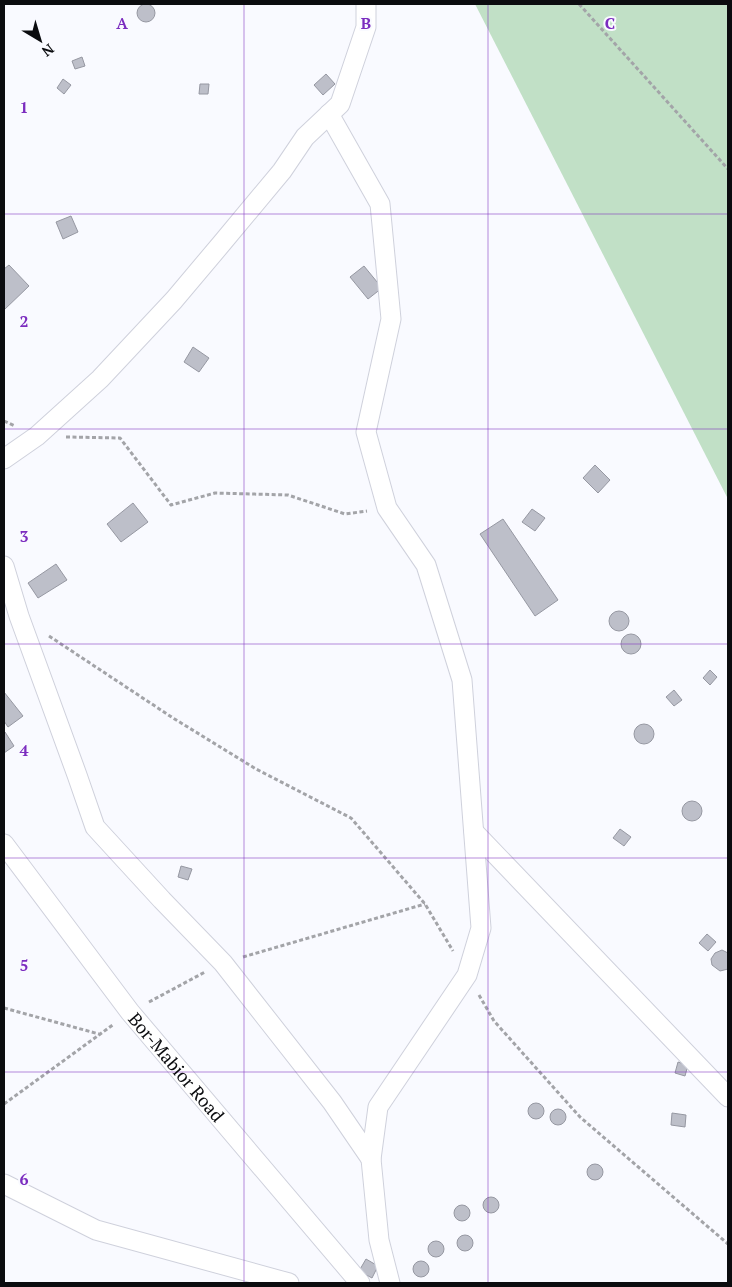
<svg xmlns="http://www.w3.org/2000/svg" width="732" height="1287" font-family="'PT Serif',serif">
<rect width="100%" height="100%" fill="#f9faff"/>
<path fill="#c1e0c6" d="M475,4H728V499Z"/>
<path fill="#bdbfc9" stroke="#9698a2" d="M137 13a9 9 0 1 1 18 0a9 9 0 1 1-18 0Z
M82,57L85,66L75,69L72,61Z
M326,74L335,84L323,95L314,85Z
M63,79L71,85L64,94L57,88Z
M200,84H209L208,94H199Z
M71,216L78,232L63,239L56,222Z
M9,265L29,286L4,310V269Z
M364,266L382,288L368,299L350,277Z
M193,347L209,358L199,372L184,362Z
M595,465L610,480L598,493L583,478Z
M133,503L148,522L121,542L107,524Z
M532,509L545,518L535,531L522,522Z
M503,519L558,600L535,616L480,534Z
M56,564L67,580L38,598L28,583Z
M609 621a10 10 0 1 1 20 0a10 10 0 1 1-20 0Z
M621 644a10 10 0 1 1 20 0a10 10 0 1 1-20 0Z
M710,670L717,677L710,685L703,678Z
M674,690L682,700L674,706L666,697Z
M4,692L23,716L8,727L4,721Z
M634 734a10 10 0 1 1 20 0a10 10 0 1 1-20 0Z
M5,732L14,746L4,753V733Z
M682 811a10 10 0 1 1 20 0a10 10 0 1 1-20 0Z
M620,829L631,837L624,846L613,838Z
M181,866L192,869L188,880L178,877Z
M707,934L716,942L708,951L699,943Z
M722,950L728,953V969L720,971L712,965L711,959L715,953Z
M678,1062L688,1065L685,1076L675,1073Z
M528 1111a8 8 0 1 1 16 0a8 8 0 1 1-16 0Z
M550 1117a8 8 0 1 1 16 0a8 8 0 1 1-16 0Z
M672,1113L686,1115L685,1127L671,1125Z
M587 1172a8 8 0 1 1 16 0a8 8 0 1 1-16 0Z
M483 1205a8 8 0 1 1 16 0a8 8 0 1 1-16 0Z
M454 1213a8 8 0 1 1 16 0a8 8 0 1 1-16 0Z
M457 1243a8 8 0 1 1 16 0a8 8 0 1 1-16 0Z
M428 1249a8 8 0 1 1 16 0a8 8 0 1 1-16 0Z
M366,1259L378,1266L372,1278L359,1271Z
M413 1269a8 8 0 1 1 16 0a8 8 0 1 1-16 0Z"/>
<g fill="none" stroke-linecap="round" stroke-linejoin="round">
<defs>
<g id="minor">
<path d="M329,114L380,204L391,319L366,432L387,508L426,565L462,680L481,928L467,975L378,1107L371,1159L379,1240L390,1283"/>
<path d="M4,459L37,436L100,379L174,300L222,243L282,171L305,137L340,104L366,27V4"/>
<path d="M4,566L19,616L77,775L95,827L162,900L223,963L332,1102L371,1159"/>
<path d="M474,832L728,1097"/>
<path id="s1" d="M4,844L130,1012L360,1283"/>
<path d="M4,1184L96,1230L289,1283"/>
</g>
</defs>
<use href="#minor" stroke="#cfd1dc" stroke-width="21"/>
<path stroke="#a3a4a8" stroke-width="3" stroke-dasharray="4 2.5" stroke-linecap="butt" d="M579,4L728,169
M4,421L15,426
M66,437L120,438L171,505L215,493L288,495L345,514L367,511
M49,636L173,718L256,769L351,818L425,904L453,951
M243,957L425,904
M479,995L494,1021L580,1117L728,1244
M149,1002L205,972
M4,1008L99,1034
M4,1104L114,1024"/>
<use href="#minor" stroke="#fff" stroke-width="19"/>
</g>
<path fill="none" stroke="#7b2cbf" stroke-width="1" stroke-opacity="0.55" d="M244,4V1283M488,4V1283M4,214H728M4,429H728M4,644H728M4,858H728M4,1072H728"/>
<g text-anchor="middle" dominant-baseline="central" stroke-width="4" stroke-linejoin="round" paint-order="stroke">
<g font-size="18" fill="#0b0c0f" stroke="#f9faff">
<text stroke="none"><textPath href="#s1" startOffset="282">Bor-Mabior Road</textPath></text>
</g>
</g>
<g font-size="16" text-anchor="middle" font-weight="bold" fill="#7b2cbf" stroke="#f9faff" stroke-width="4" stroke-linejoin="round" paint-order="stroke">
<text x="122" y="29">A</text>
<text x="366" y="29">B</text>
<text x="610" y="29">C</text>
<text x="24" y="113">1</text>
<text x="24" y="327">2</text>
<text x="24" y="542">3</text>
<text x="24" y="756">4</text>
<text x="24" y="971">5</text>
<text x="24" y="1185">6</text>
</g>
<rect width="732" height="1287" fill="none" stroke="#0b0c0f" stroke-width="10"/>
<g transform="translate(40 40) rotate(142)" stroke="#f9faff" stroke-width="4" paint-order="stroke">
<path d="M0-4L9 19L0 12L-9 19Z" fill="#0b0c0f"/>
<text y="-8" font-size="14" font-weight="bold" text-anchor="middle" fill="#0b0c0f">N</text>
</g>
</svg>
